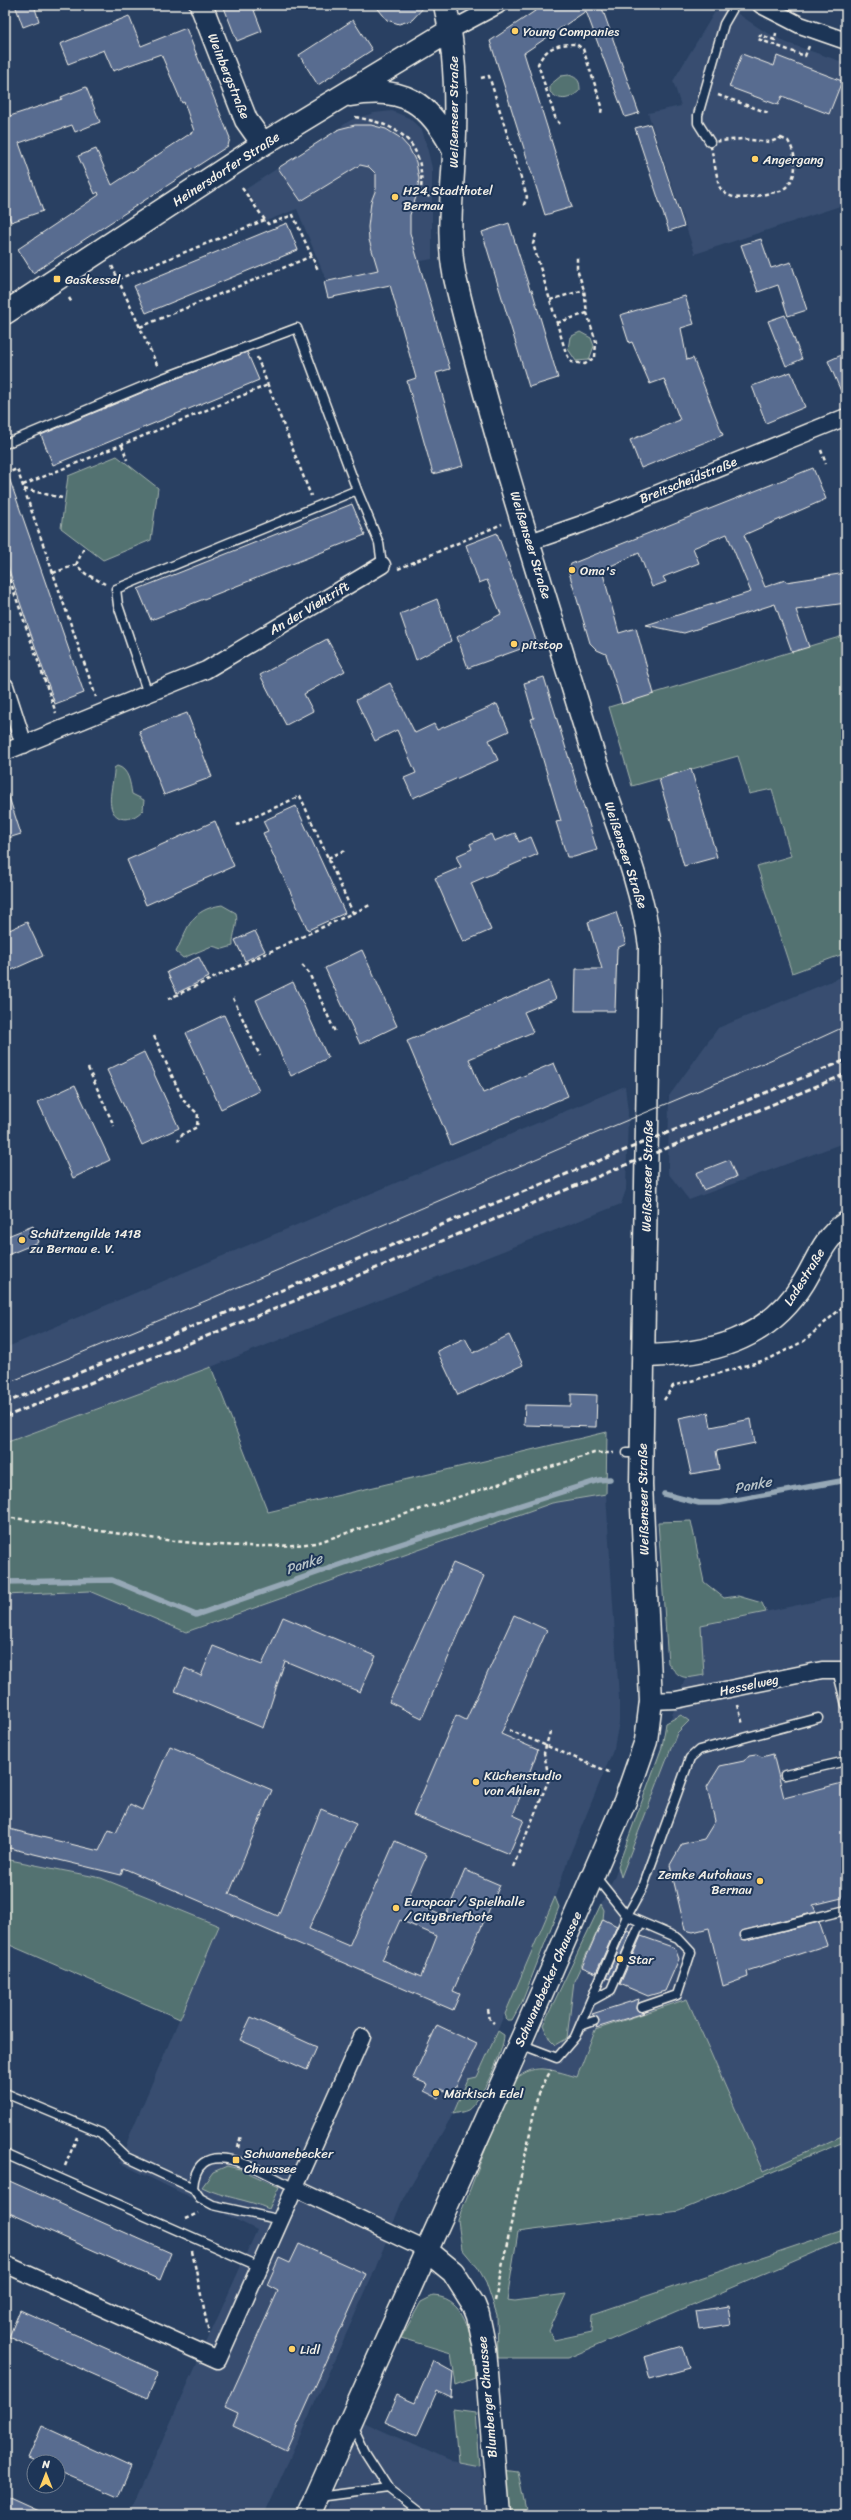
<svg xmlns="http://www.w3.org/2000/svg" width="851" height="2520" font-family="Sriracha,sans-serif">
<rect width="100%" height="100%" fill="#294062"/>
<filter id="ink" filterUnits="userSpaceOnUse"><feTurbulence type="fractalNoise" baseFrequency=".025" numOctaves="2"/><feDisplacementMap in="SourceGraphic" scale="8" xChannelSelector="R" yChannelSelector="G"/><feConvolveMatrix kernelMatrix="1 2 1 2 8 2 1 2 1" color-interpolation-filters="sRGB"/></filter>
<g filter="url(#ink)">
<path fill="#374d70" d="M719,5H725L762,30L787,43L846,63V204L695,254L648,113L681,106L673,81Z
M392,111L409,118L422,130L426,143L432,168V259L326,280L297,209L266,221L246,189L351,120L374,113Z
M846,975V1142L689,1200L668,1173L669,1096L718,1028Z
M625,1086L628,1112L626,1190L621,1204L211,1367L5,1443V1348Z
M606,1494L619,1698V1722L614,1748L568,1859L555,1897L477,2078L468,2079L453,2114L402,2201L372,2277L264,2515H129L257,2230L120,2163L129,2137L219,1926L101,1878L5,1859V1595L89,1591L186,1632L552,1503Z
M846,1595V2134L763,2172L687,1999L595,2030L577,2078L539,2067L520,2074L615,1875L685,1679L688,1628Z
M361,2421L450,2461L479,2466L488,2515H325Z"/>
<path fill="#537271" stroke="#a4b2ac" d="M569,75C578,78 580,81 580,90C570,100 560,102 550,92V85L561,76Z
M580,332L591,338L594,346L589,360L576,361L568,349L570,337Z
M117,456L158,488L151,540L103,560L61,528L68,476Z
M846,635V953L792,973L757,866L791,856L772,789L749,794L738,756L632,786L609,707Z
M117,766C129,769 130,783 132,794L144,800L143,810C137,816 129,821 120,818C102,810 115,782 114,768Z
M222,905L236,913C239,925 232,934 233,946L223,949L212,946L183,958L176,952C189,926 190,910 222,905Z
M211,1367L268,1512L607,1432L606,1494L552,1503L186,1632L89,1591L5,1595V1443Z
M691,1521L704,1582L724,1598L738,1596L762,1603L766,1612L701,1625L704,1675C683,1679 681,1680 668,1663L658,1522Z
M681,1715L689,1721L677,1733L621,1877L618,1866L662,1747L666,1723Z
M5,1859L101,1878L219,1926L180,2019L5,1943Z
M555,1897L559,1907L522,2002L512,2020H507L505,2014Z
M601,1904L604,1910L603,1919L574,1981L567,2038L555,2045L550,2040L543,2025Z
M687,1999L763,2172L846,2134V2141L679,2211L518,2232L507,2300L515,2301L566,2294L549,2331L554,2340L592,2332L593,2314L846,2229V2239L568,2358H498L497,2315L486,2282L478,2268L462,2249L458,2220L511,2084C533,2060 550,2070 577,2077L595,2030Z
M498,2031L504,2035C504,2051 481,2101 468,2110C464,2112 457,2113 453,2114L468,2079L477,2077Z
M227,2166L240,2169L279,2187L269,2209C247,2199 224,2198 202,2187L213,2172Z
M433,2296C471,2297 473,2349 475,2378L456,2385L451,2353L401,2338L421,2302Z
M453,2409L475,2412L479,2466L458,2462Z
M503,2470L518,2472L527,2515H509Z"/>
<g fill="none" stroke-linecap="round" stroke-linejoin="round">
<path stroke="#96a8b6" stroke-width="5.5" d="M664,1494L699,1503H720L846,1480
M5,1582L112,1580L196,1615L379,1551L599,1480L610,1479"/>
</g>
<path fill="#586c90" stroke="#f4f1e8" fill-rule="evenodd" d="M15,5H34L39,21L23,27Z
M223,5H252L262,31L237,41Z
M375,5H426L412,20L399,24L387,20Z
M544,5H601L639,113L625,117L586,11L524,53L572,207L545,215L490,41Z
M129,16L141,46L186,28L230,138L228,146L33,273L18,249L99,195L98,192L95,194L78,156L96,149L112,185L194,131L184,102L182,103L161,54L113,71L104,50L68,64L60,44Z
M353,20L372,50L318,85L299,55Z
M742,54L774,66L777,56L842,81L829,114L782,96L778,105L729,87Z
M86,87L100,122L75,132L72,125L19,143L43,211L11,222L5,206V110L7,109L10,116L62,99L61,97Z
M650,124L684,226L669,231L635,128Z
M355,125H371L386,129L399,137L409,148L416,162L419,179L417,194L410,215V233L450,369L436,373L463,466L433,474L407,381L416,378L390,285L328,298L324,282L378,270L369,240L368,227L371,202L376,189V174L369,167L360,165L301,201L278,168L339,129Z
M287,223L298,250L146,313L134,286Z
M509,223L530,290H532L558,378L529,387L482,232Z
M761,239L771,268L791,262L807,310L788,316L778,285L758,292L741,245Z
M685,296L694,324L681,328L687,360L693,358L723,435L641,468L630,440L680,420L664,379L650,384L632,342L629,343L620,315Z
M785,315L802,359L786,366L768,321Z
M247,352L259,380L53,465L41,435L172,380Z
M846,353V403L828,361Z
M791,372L805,407L766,423L752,386Z
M813,468L826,499L744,535L765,587L785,580L786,582L846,573V603L796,610L809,647L792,652L775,604L684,633L646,625L751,592L727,534L693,548L699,563L663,577L666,582L652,587L639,553L602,570L619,633L636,628L654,694L622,704L606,654L597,650L590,643L568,569L571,564Z
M7,472L84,693L55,704L5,559V473Z
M352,504L365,535L151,620L138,589Z
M497,533L537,643L468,668L457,637L501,614L487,580L479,583L466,545Z
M437,599L451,641L416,660L400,614Z
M327,639L345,671L304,694L313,711L286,725L260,675Z
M544,677L597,850L574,857H567L556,822L561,821L531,719L534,718L524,683Z
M390,683L415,733L434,724L437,730L497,704L509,731L489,740L498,760L413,798L404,778L416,773L397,730L375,741L356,700Z
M187,713L212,777L164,795L139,731Z
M691,769L717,857L684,866L659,779Z
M5,794H8L21,834L5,839Z
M296,806L345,913L308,930L263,833L268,831L263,821Z
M215,821L234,866L146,905L127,860Z
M515,833L519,842L531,837L538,854L471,883L491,930L463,942L435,878L461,867L456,856L472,849L470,844L491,834L494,841Z
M616,912L626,944L617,948L615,1011H575L576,969H602L588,922Z
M27,922L43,956L5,973V932Z
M255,931L265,951L245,961L235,940Z
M362,950L397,1026L360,1044L325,968Z
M199,957L209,977L177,993L167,972Z
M549,981L556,999L524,1012L533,1032L469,1059L483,1093L554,1063L568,1096L451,1145L407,1041Z
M293,982L328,1058L291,1076L256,1000Z
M224,1015L259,1091L221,1109L186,1033Z
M144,1052L179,1128L142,1145L107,1070Z
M75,1085L110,1160L73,1178L38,1102Z
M729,1160L736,1177L703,1190L696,1173Z
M33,1226L39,1242L5,1256V1237Z
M509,1335L523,1365L458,1395L437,1351L465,1338L473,1353Z
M571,1394L597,1395L596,1427L524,1425L525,1405L571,1406Z
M708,1412L711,1427L751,1419L755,1443L716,1451L719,1469L691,1474L679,1418Z
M453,1563L484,1576L422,1718L389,1702Z
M514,1615L547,1630L501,1734L538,1750L513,1815L524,1820L509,1854L413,1815L456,1715L466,1720Z
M283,1617L376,1656L360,1692L285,1661L263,1728L175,1691L185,1668L201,1676L213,1646L262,1665Z
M170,1746L272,1790L229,1894L278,1916L321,1809L356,1824L309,1929L349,1946L395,1841L427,1855L407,1900L445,1917L465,1870L500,1885L453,1991L460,1994L453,2010L123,1868L121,1875L5,1847V1828L99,1851L109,1830L116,1833L130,1804L142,1810ZM400,1920L437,1936L421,1977L382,1960Z
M756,1754L762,1757L773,1754L784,1798L846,1782V1897L813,1905L816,1912L742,1931L740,1937L746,1940L819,1922L827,1945L747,1971L748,1977L723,1986L709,1928L693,1932L685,1930L670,1865L682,1844L704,1839L715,1821L707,1787L720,1766L744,1761L749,1755Z
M603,1919L617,1926L596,1973L582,1967Z
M627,1930L631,1932L610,1979L606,1978Z
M641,1936L675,1948L679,1959L665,1991L648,1996L620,1984Z
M639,1999L637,2008L644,2013L596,2028L599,2020L592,2014Z
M251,2017L317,2047L307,2070L240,2040Z
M437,2025L477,2044L452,2094L441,2089L438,2098L424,2091L427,2084L413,2078Z
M5,2179L171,2253L160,2280L5,2211Z
M299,2244L366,2274L286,2451L233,2426L238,2414L225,2408L278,2291L267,2285L279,2258L290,2263Z
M728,2306L731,2325L699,2330L696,2311Z
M20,2310L159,2372L147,2398L9,2337Z
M683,2346L690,2368L650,2379L644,2357Z
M433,2361L453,2372L451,2398L437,2391L417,2436L385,2422L397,2395L415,2403Z
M42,2426L131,2467L118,2497L58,2471V2462H38L28,2458Z
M5,2496L47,2515H5Z"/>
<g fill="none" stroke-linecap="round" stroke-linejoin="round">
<defs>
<path id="lane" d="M710,142L698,123V115L724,24L735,5
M5,444L163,378L297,328L357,490L379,543L382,565
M148,694L118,605L116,589L357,490
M627,1453H641
M837,1670L846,1705
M785,1775L846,1761
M595,1876L627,1916L678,1938L691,1952L677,1995L642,2007
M745,1935L846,1910
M591,2001L611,1990L641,1922
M580,2026L594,2021
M520,2044L557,2058L575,2037L627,1916L643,1887L690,1758L699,1750L818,1718
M5,2093L101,2133L126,2157L193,2188
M5,2154L260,2267
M281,2220L213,2205L200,2198L193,2188C197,2128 267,2175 295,2188
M352,2425L365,2452L388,2488L423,2515
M319,2497L388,2488"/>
<path id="street" d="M761,5L800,25L846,41
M451,30L498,5
M530,542L582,524L846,417
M5,686L24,745
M5,752L206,670L382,565
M651,1701L676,1700L822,1670H846
M295,2188L426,2250
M5,2264L218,2360L362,2037"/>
<path id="secondary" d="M201,5L246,120L263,144
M350,95C404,85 429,103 453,149
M5,313L263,144L451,30
M644,1356C709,1355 768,1341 804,1282C818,1259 823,1239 846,1223
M426,2250L453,2272L474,2305L478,2315L485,2349L499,2515
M308,2515L523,2036L625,1801L646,1741L651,1701L641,1485L650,946C641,878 612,815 592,750C545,595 494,440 456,282C446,241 452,197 454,155C457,106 456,54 445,5"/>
</defs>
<use href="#lane" stroke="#f4f1e8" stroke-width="11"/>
<use href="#street" stroke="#f4f1e8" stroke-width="19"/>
<use href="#secondary" stroke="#f4f1e8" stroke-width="25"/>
<path stroke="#f4f1e8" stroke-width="2.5" stroke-dasharray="4 3" stroke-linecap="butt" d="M776,33L775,40L760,35L758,39L805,56L809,46
M481,78L489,76L527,197L523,207
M718,95L769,113
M355,117C400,125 425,142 421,191L431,198
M560,124L556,120L538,64C546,47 558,44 576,44L583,49L602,106L601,113
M781,138L788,141C798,156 799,182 780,191C761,194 730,207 719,186L710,142L742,139L770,142Z
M242,188L265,220
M536,234L533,244L566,353L571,362L585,364L595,357L596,342L587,313L584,290L577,269V256
M112,266L158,367
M118,279L265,220L268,224L293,215L318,270
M69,298L72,303
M550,300L584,290
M557,323L587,313
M140,327L312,256
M257,357L311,496
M122,445L127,460
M821,450L826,464
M5,474L17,469L96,697
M23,485L268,385
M24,489L62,498
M76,565L84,548
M5,566L56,713
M398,569L502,524
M53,573L76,565L86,574L105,584
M328,858L345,850
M353,913L370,905
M302,965L309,973L335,1032
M233,998L260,1056
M168,999L353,913L300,796L237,825
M154,1036L183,1100L198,1114L197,1127L183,1134L178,1141
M88,1068L114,1126
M664,1400L673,1386L769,1359L804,1341L846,1304
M5,1517C108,1530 213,1555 316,1543L594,1453H614
M738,1705L743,1725
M509,1730L609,1772
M513,1867L549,1779L544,1753L550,1732
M488,2009L490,2020L494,2023
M238,2148L241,2135
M65,2166L77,2137
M185,2219L198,2213
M192,2251L209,2334
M495,2301L538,2094L551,2070"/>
<use href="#lane" stroke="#1d3557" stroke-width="8"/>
<use href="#street" stroke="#1d3557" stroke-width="16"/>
<use href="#secondary" stroke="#1d3557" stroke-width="22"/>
<path stroke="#f4f1e8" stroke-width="1" d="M5,1384C191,1309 375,1228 559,1149C655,1108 752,1070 846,1026"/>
<path stroke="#f4f1e8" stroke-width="3" stroke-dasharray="6 3" stroke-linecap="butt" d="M5,1403L846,1060
M5,1417L379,1267L846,1074"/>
</g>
</g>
<g fill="#ffd166" stroke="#1d3557" stroke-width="1.5">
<circle cx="515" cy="31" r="4"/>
<circle cx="755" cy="159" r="4"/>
<circle cx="395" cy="197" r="4"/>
<rect x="53" y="275" width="8" height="8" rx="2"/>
<circle cx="572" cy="570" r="4"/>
<circle cx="514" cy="644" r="4"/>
<circle cx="22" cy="1240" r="4"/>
<circle cx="476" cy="1782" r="4"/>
<circle cx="760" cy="1881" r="4"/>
<circle cx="396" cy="1908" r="4"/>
<circle cx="620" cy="1959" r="4"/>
<circle cx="436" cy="2093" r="4"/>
<rect x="232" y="2156" width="8" height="8" rx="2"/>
<circle cx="292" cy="2349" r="4"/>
</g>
<g text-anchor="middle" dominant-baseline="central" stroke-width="4" stroke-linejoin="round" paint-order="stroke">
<g font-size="13" fill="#f4f1e8" stroke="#1d3557" text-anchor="start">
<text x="523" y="31">Young Companies</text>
<text x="763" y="159">Angergang</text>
<text x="403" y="190">H24 Stadthotel<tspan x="403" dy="15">Bernau</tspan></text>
<text x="65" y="279">Gaskessel</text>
<text x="580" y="570">Oma's</text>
<text x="522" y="644">pitstop</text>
<text x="30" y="1233">Schützengilde 1418<tspan x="30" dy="15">zu Bernau e. V.</tspan></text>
<text x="484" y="1775">Küchenstudio<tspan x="484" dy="15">von Ahlen</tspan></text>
<text x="752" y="1874" text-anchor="end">Zemke Autohaus<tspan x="752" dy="15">Bernau</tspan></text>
<text x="404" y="1901">Europcar / Spielhalle<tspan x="404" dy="15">/ CityBriefbote</tspan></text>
<text x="628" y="1959">Star</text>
<text x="444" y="2093">Märkisch Edel</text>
<text x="244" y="2153">Schwanebecker<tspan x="244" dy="15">Chaussee</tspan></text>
<text x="300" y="2349">Lidl</text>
</g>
<g font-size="13" fill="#f4f1e8" stroke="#1d3557">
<text transform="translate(229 76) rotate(68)">Weinbergstraße</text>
<text transform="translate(453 112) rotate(-90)">Weißenseer Straße</text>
<text transform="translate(226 169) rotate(-33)">Heinersdorfer Straße</text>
<text transform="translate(688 480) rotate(-22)">Breitscheidstraße</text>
<text transform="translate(531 545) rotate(73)">Weißenseer Straße</text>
<text transform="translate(309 608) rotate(-31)">An der Viehtrift</text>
<text transform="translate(626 855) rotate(72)">Weißenseer Straße</text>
<text transform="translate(647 1176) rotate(-89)">Weißenseer Straße</text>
<text transform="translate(804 1277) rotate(-58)">Ladestraße</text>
<text transform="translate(643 1499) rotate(-91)">Weißenseer Straße</text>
<text transform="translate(749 1685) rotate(-12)">Hesselweg</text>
<text transform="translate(548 1979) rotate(-66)">Schwanebecker Chaussee</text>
<text transform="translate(487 2397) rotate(-95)">Blumberger Chaussee</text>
</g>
<g font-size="14" font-style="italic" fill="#b5c1c6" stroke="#1d3557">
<text transform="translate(753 1485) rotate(-11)">Panke</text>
<text transform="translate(304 1564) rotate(-19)">Panke</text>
</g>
</g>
<rect width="851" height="2520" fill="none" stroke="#1d3557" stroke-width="20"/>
<rect x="10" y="10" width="831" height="2500" fill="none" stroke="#f4f1e8" stroke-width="1.5" filter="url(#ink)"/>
<g transform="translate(46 2474)"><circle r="19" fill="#1d3557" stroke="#738091"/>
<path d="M0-3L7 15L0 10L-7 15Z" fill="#ffd166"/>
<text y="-6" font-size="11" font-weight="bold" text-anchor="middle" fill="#f4f1e8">N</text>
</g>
</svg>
